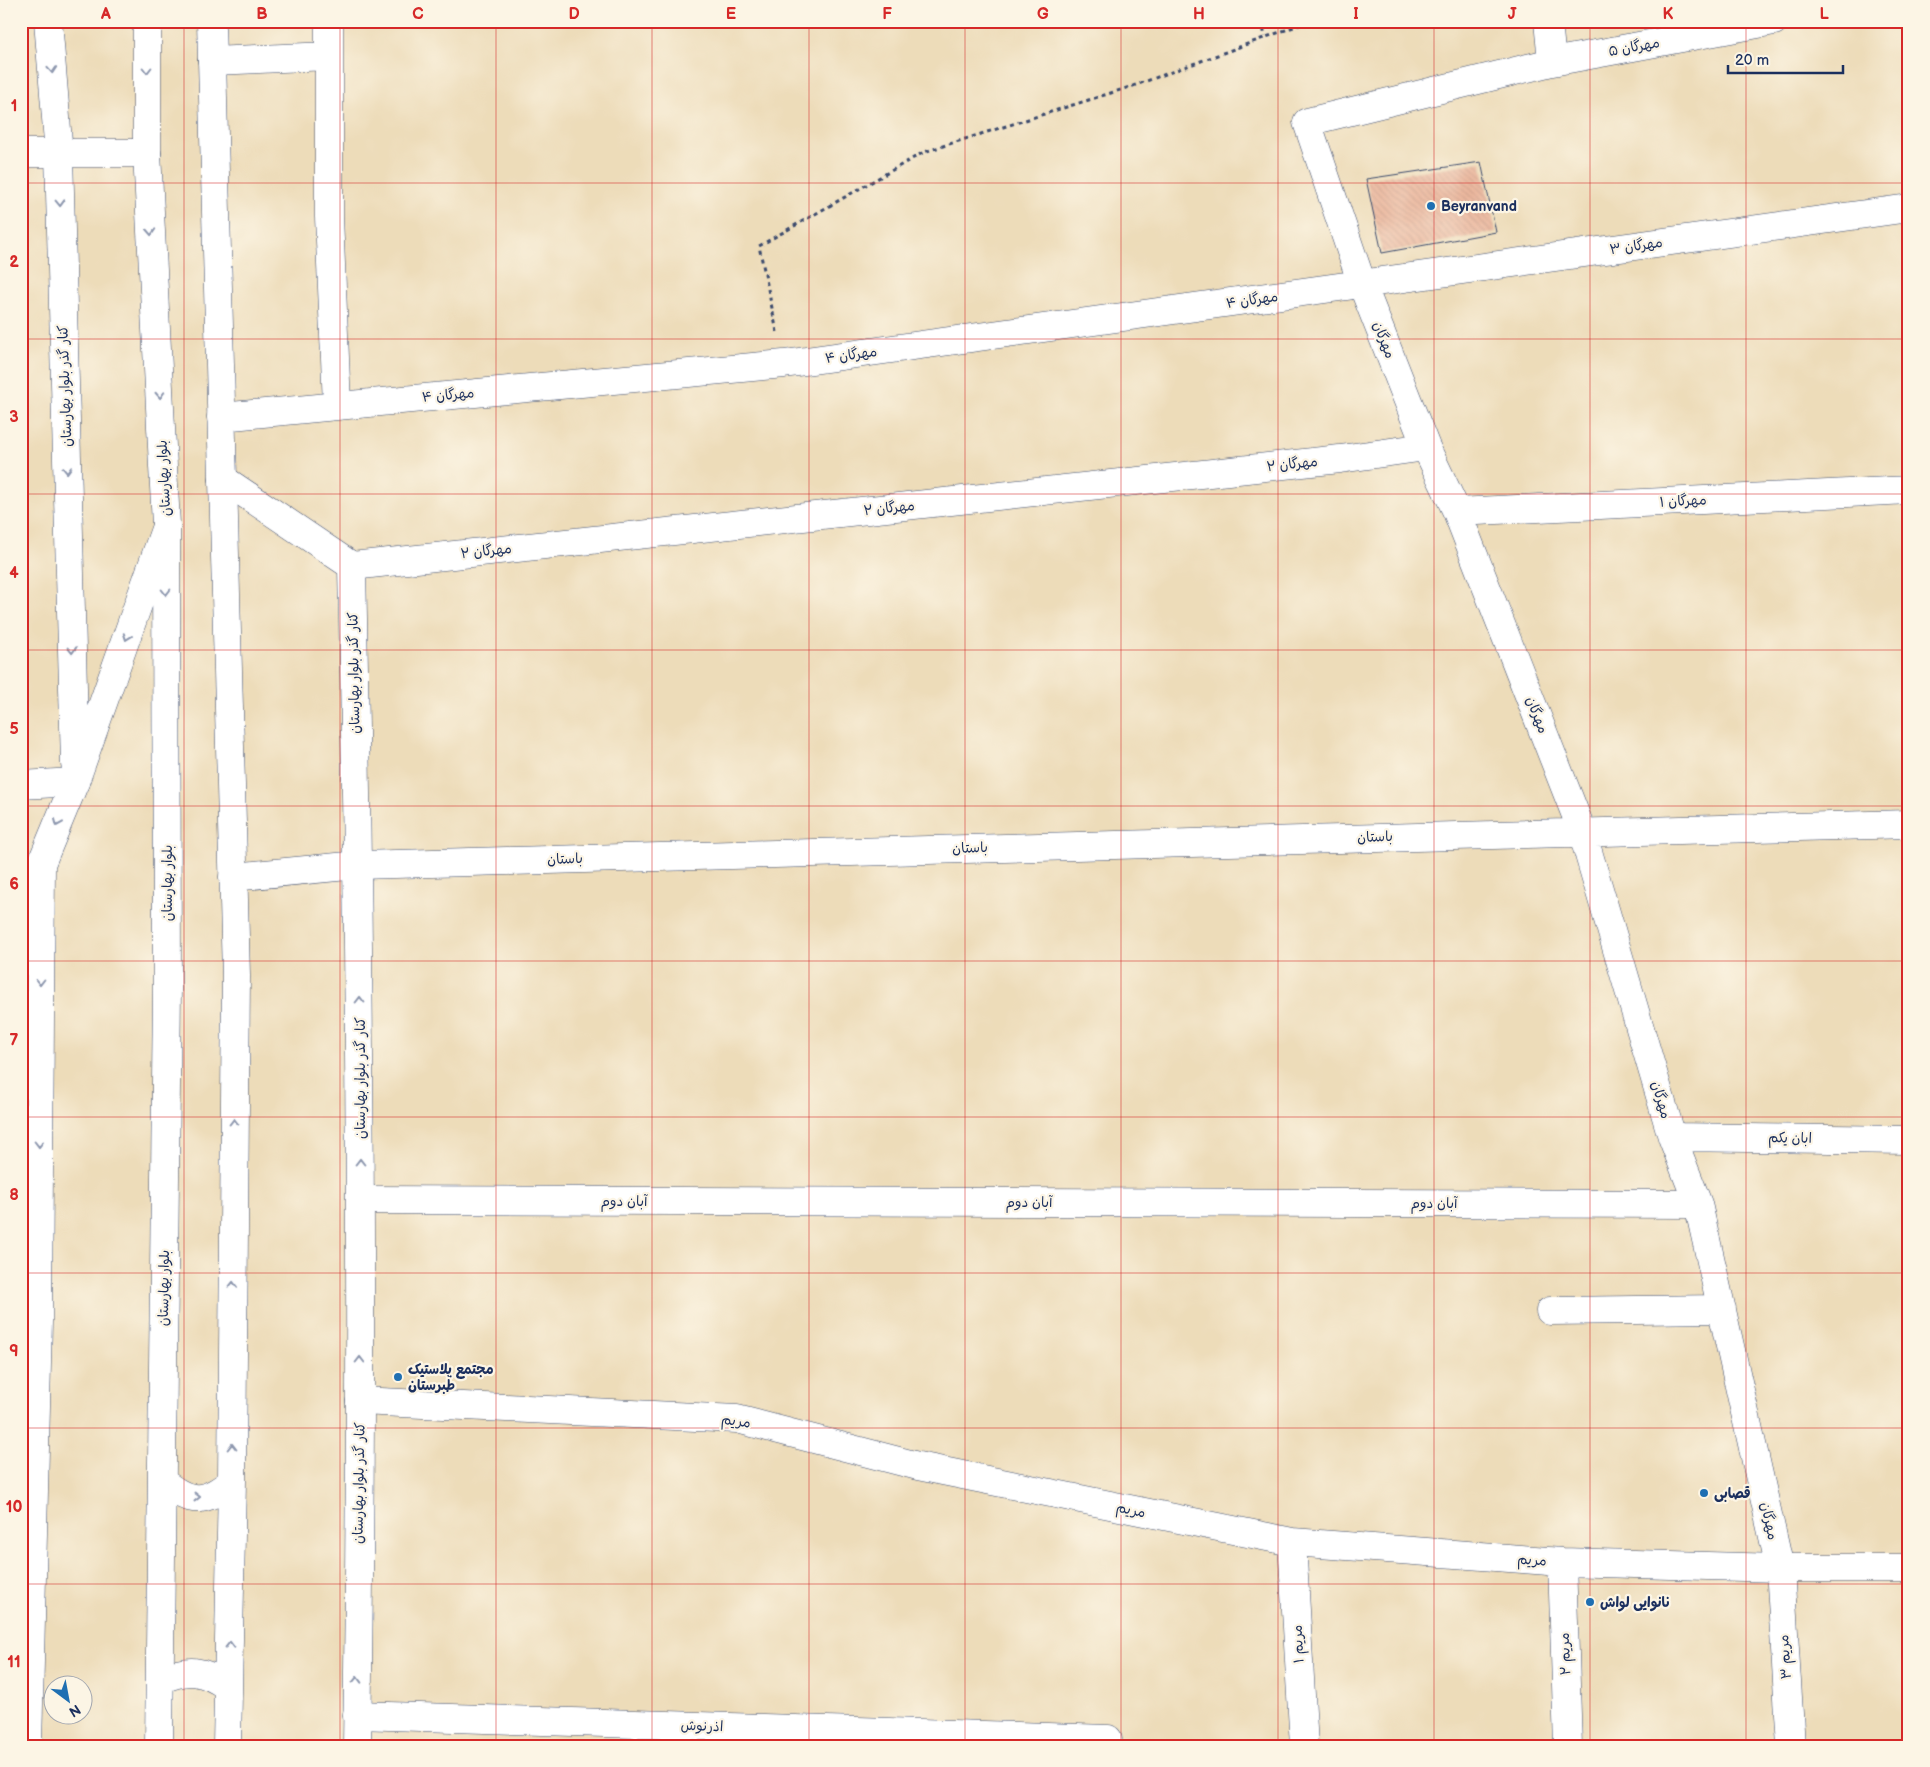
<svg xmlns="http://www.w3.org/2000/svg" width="1930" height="1767" font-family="'Balsamiq Sans','Playpen Sans Arabic',sans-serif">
<defs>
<pattern id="building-back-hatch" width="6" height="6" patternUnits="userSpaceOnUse" patternTransform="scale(1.25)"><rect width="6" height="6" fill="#eab298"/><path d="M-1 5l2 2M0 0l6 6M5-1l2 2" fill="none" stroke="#c89985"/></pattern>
</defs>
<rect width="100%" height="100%" fill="#fcf5e5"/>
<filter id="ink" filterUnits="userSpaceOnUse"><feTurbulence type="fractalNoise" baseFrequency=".02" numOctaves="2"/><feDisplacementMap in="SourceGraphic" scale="10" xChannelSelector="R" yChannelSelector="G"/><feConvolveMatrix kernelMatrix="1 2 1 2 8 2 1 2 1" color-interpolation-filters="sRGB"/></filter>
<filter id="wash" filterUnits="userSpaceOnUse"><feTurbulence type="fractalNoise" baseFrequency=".0096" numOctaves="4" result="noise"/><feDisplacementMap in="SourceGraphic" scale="20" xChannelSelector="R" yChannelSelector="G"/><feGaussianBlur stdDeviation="1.12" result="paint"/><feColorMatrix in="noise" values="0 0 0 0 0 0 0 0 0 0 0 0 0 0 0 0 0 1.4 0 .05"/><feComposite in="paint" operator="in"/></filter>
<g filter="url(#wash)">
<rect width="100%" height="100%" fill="#eddcb9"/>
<g id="blocks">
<path fill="url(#building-back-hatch)" d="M1481,162L1496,232L1382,253L1366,179Z"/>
</g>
</g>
<g filter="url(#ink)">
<use href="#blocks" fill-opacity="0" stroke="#3a496c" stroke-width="1"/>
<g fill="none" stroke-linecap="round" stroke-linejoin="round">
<defs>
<path id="street" d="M329,21V217L337,405
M1548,21L1552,62
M1774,21L1552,62L1307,122L1362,284L1426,447L1457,512L1582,831L1672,1137L1698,1204L1780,1568L1791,1746
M212,61L329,56
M21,153H147
M221,417L784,364L1909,208
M1457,512L1909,490
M352,566L1340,459L1426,447
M21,785L75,782
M233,877L358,865L1909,824
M1672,1137L1909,1140
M361,1200L1698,1204
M1550,1311L1722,1309
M360,1401L737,1419L918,1466L1292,1542L1562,1562L1780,1568H1909
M1292,1542L1304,1746
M1562,1562L1568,1746
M357,1715L1108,1739"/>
<path id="secondary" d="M48,21L59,154L75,764
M223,479L352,566C360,959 363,1352 357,1746
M28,1746L38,1321L41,864L75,782L165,529"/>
<path id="primary" d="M147,21V153L166,525L167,988L159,1746
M211,21L236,976L232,1481L227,1746
M162,1481C189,1504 205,1504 232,1481
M160,1680C188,1668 203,1669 228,1687"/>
</defs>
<use href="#street" stroke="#3a496c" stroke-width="29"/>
<use href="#secondary" stroke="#3a496c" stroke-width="29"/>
<use href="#primary" stroke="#3a496c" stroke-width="29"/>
<path stroke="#3a496c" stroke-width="3" stroke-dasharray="4 4" stroke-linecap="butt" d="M1262,21L1265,37
M777,332L759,246L924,152L1133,86L1310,21"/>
<use href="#street" stroke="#fff" stroke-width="28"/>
<use href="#secondary" stroke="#fff" stroke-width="28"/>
<use href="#primary" stroke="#fff" stroke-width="28"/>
</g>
<defs><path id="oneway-chevron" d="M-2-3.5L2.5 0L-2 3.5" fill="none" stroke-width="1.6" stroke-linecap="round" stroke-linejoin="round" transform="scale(1.25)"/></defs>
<g stroke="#8d97ae">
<use href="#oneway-chevron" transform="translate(52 70) rotate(86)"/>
<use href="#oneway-chevron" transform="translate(147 70) rotate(90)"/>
<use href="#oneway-chevron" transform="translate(60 203) rotate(88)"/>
<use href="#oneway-chevron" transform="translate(151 232) rotate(87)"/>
<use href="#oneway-chevron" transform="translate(160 395) rotate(87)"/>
<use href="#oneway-chevron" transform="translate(67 470) rotate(88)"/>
<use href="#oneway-chevron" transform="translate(166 592) rotate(90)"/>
<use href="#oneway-chevron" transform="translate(127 637) rotate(110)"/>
<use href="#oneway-chevron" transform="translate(72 650) rotate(88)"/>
<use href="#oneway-chevron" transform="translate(58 823) rotate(113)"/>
<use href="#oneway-chevron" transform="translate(40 982) rotate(90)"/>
<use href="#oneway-chevron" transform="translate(360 1000) rotate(-90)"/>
<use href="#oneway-chevron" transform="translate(234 1122) rotate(-90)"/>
<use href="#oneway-chevron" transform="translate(39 1144) rotate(90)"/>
<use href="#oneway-chevron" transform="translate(360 1162) rotate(-90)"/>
<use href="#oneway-chevron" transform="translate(233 1285) rotate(-89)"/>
<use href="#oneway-chevron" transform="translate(360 1360) rotate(-90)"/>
<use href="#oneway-chevron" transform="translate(232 1447) rotate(-90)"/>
<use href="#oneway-chevron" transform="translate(197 1497)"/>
<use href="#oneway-chevron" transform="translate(230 1645) rotate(-89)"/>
<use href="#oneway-chevron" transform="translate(357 1680) rotate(-89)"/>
</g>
</g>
<path fill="none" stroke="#d62828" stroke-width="1" stroke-opacity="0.55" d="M184,21V1746M340,21V1746M496,21V1746M652,21V1746M809,21V1746M965,21V1746M1121,21V1746M1278,21V1746M1434,21V1746M1590,21V1746M1746,21V1746M21,183H1909M21,339H1909M21,494H1909M21,650H1909M21,806H1909M21,961H1909M21,1117H1909M21,1273H1909M21,1428H1909M21,1584H1909"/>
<g fill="#1f6fb2" stroke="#fcf5e5" stroke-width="2">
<circle cx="1431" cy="206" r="5"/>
<circle cx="398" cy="1377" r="5"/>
<circle cx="1704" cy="1493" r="5"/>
<circle cx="1590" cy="1602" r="5"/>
</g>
<g text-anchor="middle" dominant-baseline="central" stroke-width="4.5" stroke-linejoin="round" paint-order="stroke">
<g font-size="14" fill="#1b2f5e" stroke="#fcf5e5">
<text transform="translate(1634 47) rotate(-10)">مهرگان ۵</text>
<text transform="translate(1636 246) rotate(-8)">مهرگان ۳</text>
<text transform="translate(1252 300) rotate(-8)">مهرگان ۴</text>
<text transform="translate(1384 340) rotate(69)">مهرگان</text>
<text transform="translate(851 355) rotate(-8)">مهرگان ۴</text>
<text transform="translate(65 386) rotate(-92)">کنار گذر بلوار بهارستان</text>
<text transform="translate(448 395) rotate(-5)">مهرگان ۴</text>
<text transform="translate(1292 464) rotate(-6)">مهرگان ۲</text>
<text transform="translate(164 478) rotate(-93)">بلوار بهارستان</text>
<text transform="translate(1683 501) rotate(-3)">مهرگان ۱</text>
<text transform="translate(889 508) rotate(-6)">مهرگان ۲</text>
<text transform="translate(486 551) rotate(-6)">مهرگان ۲</text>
<text transform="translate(354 673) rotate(-91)">کنار گذر بلوار بهارستان</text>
<text transform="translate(1537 715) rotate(69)">مهرگان</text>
<text transform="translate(1375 837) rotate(-2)">باستان</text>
<text transform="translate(970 848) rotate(-2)">باستان</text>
<text transform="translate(565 859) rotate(-2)">باستان</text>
<text transform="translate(167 883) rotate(-90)">بلوار بهارستان</text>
<text transform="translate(360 1078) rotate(-90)">کنار گذر بلوار بهارستان</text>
<text transform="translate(1661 1100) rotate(74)">مهرگان</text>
<text transform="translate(1790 1138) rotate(1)">ابان یکم</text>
<text x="624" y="1201">آبان دوم</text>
<text x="1029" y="1202">آبان دوم</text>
<text x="1434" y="1203">آبان دوم</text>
<text transform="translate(164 1288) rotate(-89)">بلوار بهارستان</text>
<text transform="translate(736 1421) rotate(8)">مریم</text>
<text transform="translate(359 1483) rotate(-89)">کنار گذر بلوار بهارستان</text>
<text transform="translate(1131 1510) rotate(12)">مریم</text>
<text transform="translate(1769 1521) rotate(78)">مهرگان</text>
<text transform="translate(1532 1560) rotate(4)">مریم</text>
<text transform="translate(1298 1644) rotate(-93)">مریم ۱</text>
<text transform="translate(1565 1654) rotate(-92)">مریم ۲</text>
<text transform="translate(1785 1657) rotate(-94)">مریم ۳</text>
<text transform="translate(702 1726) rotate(2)">اذرنوش</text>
</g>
<g font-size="14" font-weight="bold" fill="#1b2f5e" stroke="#fcf5e5" text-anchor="start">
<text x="1441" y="206">Beyranvand</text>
<text x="408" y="1369">مجتمع پلاستیک<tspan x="408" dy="16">طبرستان</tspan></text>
<text x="1714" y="1493">قصابی</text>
<text x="1600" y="1602">نانوایی لواش</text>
</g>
</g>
<rect width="1930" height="1767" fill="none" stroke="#fcf5e5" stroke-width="55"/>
<g transform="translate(68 1700) rotate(148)"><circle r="24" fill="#fcf5e5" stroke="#a2a6af"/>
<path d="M0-4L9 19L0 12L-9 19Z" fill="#1f6fb2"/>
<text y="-8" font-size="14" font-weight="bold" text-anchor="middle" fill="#1b2f5e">N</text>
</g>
<path d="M1728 65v8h115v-8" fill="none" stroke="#1b2f5e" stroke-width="2.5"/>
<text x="1735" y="65" font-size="15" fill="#1b2f5e" stroke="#fcf5e5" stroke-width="4" paint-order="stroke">20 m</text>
<rect x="28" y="28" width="1874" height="1712" fill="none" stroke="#d62828" stroke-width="2"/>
<g font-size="16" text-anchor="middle" font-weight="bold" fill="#d62828">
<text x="106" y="19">A</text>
<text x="262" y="19">B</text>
<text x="418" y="19">C</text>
<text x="574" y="19">D</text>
<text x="731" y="19">E</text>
<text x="887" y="19">F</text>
<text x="1043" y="19">G</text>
<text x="1199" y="19">H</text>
<text x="1356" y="19">I</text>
<text x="1512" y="19">J</text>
<text x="1668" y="19">K</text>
<text x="1824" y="19">L</text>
<text x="14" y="111">1</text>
<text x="14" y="267">2</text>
<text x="14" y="422">3</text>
<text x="14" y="578">4</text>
<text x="14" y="734">5</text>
<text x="14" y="889">6</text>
<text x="14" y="1045">7</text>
<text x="14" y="1200">8</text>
<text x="14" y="1356">9</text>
<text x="14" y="1512">10</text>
<text x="14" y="1667">11</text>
</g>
</svg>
